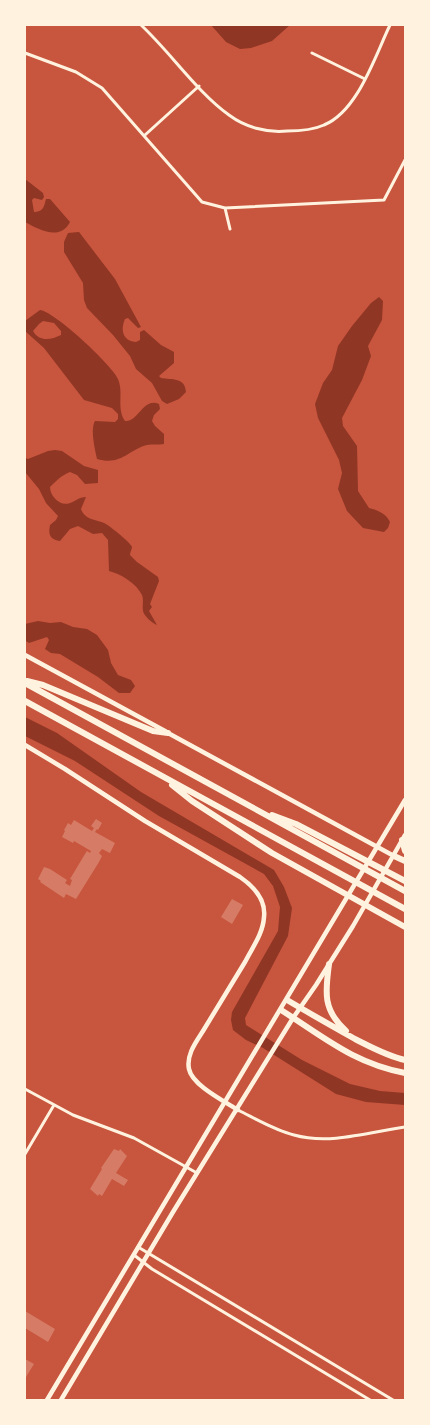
<svg xmlns="http://www.w3.org/2000/svg" width="430" height="1425" font-family="Figtree,sans-serif">
<rect width="100%" height="100%" fill="#c8553d"/>
<path fill="#8f3625" fill-rule="evenodd" d="M211,25H290L272,41L251,48L240,49L226,42Z
M25,179L43,193L44,197L42,200L34,198L32,200L34,212C43,212 44,207 46,199H50L70,222C60,241 40,230 25,222Z
M79,232L115,279L141,327L138,328L128,318L125,319C120,330 123,341 136,342L140,340V332L144,330L161,345L174,352V363L159,376L161,378C172,380 185,377 186,392L179,399L167,404L162,401L152,383L136,369L130,356L113,335L87,308L84,300L83,283L64,252V242L68,233Z
M379,297L383,301L382,320L368,346L371,356L362,380L342,418L343,426L357,446L358,491L369,508C377,510 386,513 390,522L388,528L384,532L363,528L347,511L338,489L342,473L339,460L318,418L315,404L323,383L332,370L338,346L352,326L371,303Z
M40,310C54,311 113,366 118,379C124,393 116,408 125,421C138,423 143,397 159,404L160,409L154,415L152,421L155,426L164,434V444C158,445 153,444 147,445C128,450 121,466 97,459C95,450 90,429 95,421L115,422L118,419V414L112,408L84,400L44,348L25,331V321ZM43,321L54,323L61,331V335C51,340 39,342 33,331L39,324Z
M55,450L62,451L84,466L98,470V483L85,484L77,475L70,472C62,475 57,480 50,487C50,496 60,507 70,503C76,501 79,497 86,497L81,509C85,520 95,519 104,523C109,525 131,543 132,547C132,549 130,552 130,555L137,562L158,577L159,581L150,604L152,607L149,611L157,625C152,623 144,616 143,611C142,605 144,600 142,595C136,583 121,574 109,571L108,540L102,533L93,534L78,526L70,529L60,541C50,539 48,535 50,525L56,520L58,516L46,503L39,489L25,472V458L28,459L48,451Z
M38,621L50,623L61,622L73,627L87,629L97,635L108,650L111,663L118,675L131,680L135,686L130,693H119L98,677L60,654L51,653L45,649L49,640L47,637L29,643L26,641L25,624Z
M25,717L57,733L141,792L274,870L284,887L292,908L288,936L245,1018L246,1025L302,1060L350,1084L380,1091L405,1093V1105L366,1102L336,1094L263,1048L246,1040L233,1030L231,1020L232,1012L278,931L280,907L273,886L264,874L159,816L75,761L25,736Z"/>
<path fill="#d67c66" d="M96,819L102,823L98,830L97,829L95,832L115,843L110,853L102,849L99,853L102,856L99,862L76,899L66,894L64,898L40,882L41,881L38,879L44,867L50,869L67,880L65,883L70,886L72,880L70,879L85,854L87,851L90,853L91,851L74,841L73,843L62,837L65,831L64,830L68,823L71,825L74,820L92,831L94,828L91,826Z
M232,899L243,905L232,924L221,917Z
M114,1149L119,1151L120,1149L127,1156L116,1173L128,1180L124,1186L112,1179L102,1196L99,1194L98,1196L90,1189L102,1169L101,1168Z
M25,1311L55,1329L48,1342L25,1328Z
M25,1359L34,1364L26,1377L25,1376Z"/>
<g fill="none" stroke-linecap="round" stroke-linejoin="round">
<path stroke="#fff3e0" stroke-width="3" d="M141,25C171,53 197,92 229,115C245,127 266,133 287,131C299,131 313,130 324,125C358,111 375,56 390,25
M25,53L76,72L102,88L202,202L225,208L384,200L405,160
M312,53L365,79
M145,135L199,86
M225,208L230,229
M25,1089L73,1115L134,1138L197,1173
M238,1110C256,1119 274,1130 294,1135C330,1145 370,1132 405,1127
M25,1154L54,1105
M138,1247L393,1400
M134,1255L152,1269L370,1400"/>
<path stroke="#fff3e0" stroke-width="4.5" d="M25,655L165,731
M25,745L65,769L145,821L240,877C253,886 266,900 264,917C263,934 252,948 245,962C231,985 217,1008 203,1031C196,1042 186,1055 189,1069C192,1085 224,1101 238,1110"/>
<path stroke="#fff3e0" stroke-width="4.5" d="M168,733L394,856
M47,1400L405,800
M61,1400L173,1212L293,1018L316,985L353,926L405,835"/>
<path stroke="#fff3e0" stroke-width="6" d="M27,681L43,685L153,731L168,733
M25,683L405,891
M25,701L405,909
M172,785L192,801L272,853L405,927
M272,815L296,824L405,881
M402,840L405,851
M394,856L405,861
M329,964C325,993 323,1010 346,1031
M287,1000C309,1013 332,1026 355,1039C371,1047 387,1056 405,1060
M281,1010C324,1037 353,1063 405,1073"/>
</g>
<rect width="430" height="1425" fill="none" stroke="#fff3e0" stroke-width="52"/>
</svg>
